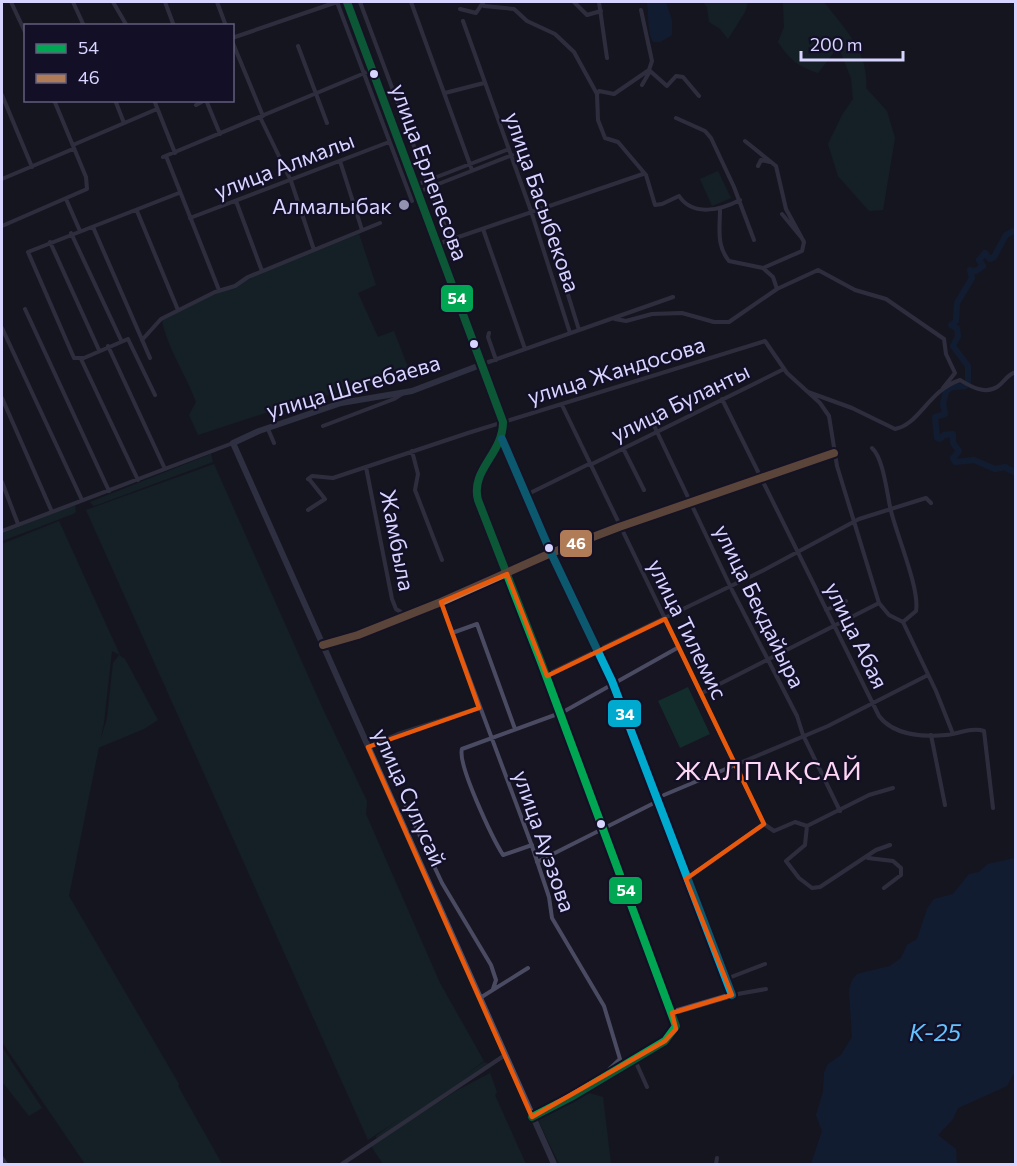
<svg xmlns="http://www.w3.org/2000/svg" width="1017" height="1166" font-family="Commissioner,sans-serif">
<rect width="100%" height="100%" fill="#161521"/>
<path fill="#132d2c" d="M703,2H748L745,12L728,39L720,29L709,22L707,7Z
M783,2H824C845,29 869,53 866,88L887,111L895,138L883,210L869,211L838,176L828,144L842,115L853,99L851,78L841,53L835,51L818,73C799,67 789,59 778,42L784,27Z
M718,171L731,198L712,206L700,179Z
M359,234L376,285L358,293L378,337L394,331L411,375L296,403L198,435L189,415L196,402C186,374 168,350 162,320L218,291L233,289L246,279Z
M211,454L213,462L94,506L90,502Z
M214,464L322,707L367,801L366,814L440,983L484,1061L459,1079L484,1062L489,1064L377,1139L376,1136L398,1120L368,1140L86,510Z
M75,505L76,512L73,514L2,541V532Z
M59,521L120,655L112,651L104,722L69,896L179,1084L178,1086L222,1164H85L2,1042V544Z
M119,655L125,659L158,720L144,729L98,748L107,718L113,663Z
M688,687L710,734L680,748L658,701Z
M2,1047L42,1108L29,1116L4,1084L2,1085Z
M490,1073L497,1092L495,1095L526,1164H383L371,1146L456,1091Z
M589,1093L603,1097L611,1164H559L538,1120Z"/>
<path fill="#0d2546" d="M647,2H666L672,20V35L660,42H653C647,32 649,13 647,2Z
M1015,858V1071L1007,1086L958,1108L953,1119L938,1135L956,1149L957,1164H811L822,1131L816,1115L823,1092L824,1073L828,1064L841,1055L852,1037L849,990L852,980L857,974L890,966L901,958L907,945L917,939L927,909L934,899L953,894L969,874L979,872L988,864Z"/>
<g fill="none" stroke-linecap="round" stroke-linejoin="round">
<path stroke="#0d2546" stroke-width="6" d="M968,382V366L953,346L958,336L957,328L951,325L956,321L957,303L972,278L970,270L976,271L983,266L979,260L985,253L990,259L994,257L1006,235L1016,230
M965,386L952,387L946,391L943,404L945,414L935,417L937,438L940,439L944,435L953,434V443L959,451L953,458L955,462L974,460L995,469L1005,467L1016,473"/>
<path stroke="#4a4b62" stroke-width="4" d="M11,2L26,34
M73,2L84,26
M113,2L127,26
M165,2L174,26
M217,2L226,26
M337,2L412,201
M360,2L427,181
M411,2L472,170
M482,2L484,6L514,9L527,21L555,34L574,52L597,94L598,120L605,138L618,142L646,175L655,205L662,204L679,196C693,217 721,210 740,200
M574,2L587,15L601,11
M599,2L607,58
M460,9L476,13L482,4
M641,10L652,61L649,70
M463,21L531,211L570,333
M232,38L337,2
M232,41L263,116
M298,46L327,123
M642,85L650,71
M445,93L484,83
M597,94L599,91L614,94L649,70L667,86L676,76L683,77L699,96
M2,95L32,167
M115,100L124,123
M154,100L175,153
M206,100L220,134
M196,105L205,100
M260,117L291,181L314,250
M676,118L705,131L711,138L734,187L754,240
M73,145L157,109
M166,156L219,290
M163,157L372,70
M340,161L362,230
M758,166L761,160L770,162
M2,179L73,149
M416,185L509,149
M430,187L450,240
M418,192L512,155
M66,199L80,231
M236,201L262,271
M541,208L579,330
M720,209C720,228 716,245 729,261L763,268L802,251L804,242L786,209L776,166L745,141
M137,211L178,310
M782,214L801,237
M190,218L389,142
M2,226L87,189L86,177L54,100
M93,227L150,358
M483,229L525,349
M71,233L121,340
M50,242L99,350
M438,244L643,174
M764,269L773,277L777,289
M25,309L109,491
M615,319L626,321L652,314L682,313L714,322H729L777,289L818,270L855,290L886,299L944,339L946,354L955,373L943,388
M2,328L82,500
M489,333L488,337L496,360
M142,340L161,319L215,292L235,286L248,277L380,223
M108,346L165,469
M81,359L138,480
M483,364L673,297
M808,392L852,408L895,429C919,425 929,390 960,380C970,386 984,395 997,387C1004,383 1006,375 1016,372
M155,395L128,339L84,358H74L28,252L179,193
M2,398L52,512
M722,399L879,716C893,735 923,737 946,735C958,734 972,727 984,731L993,808
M562,405L764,824L774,831L795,822L807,826
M650,417L732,590L797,716L803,735L840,811
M323,426L394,399L405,392
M268,429L274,443
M623,448L644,490
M872,448C884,459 887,495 891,511C897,536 920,589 916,611L903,622
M412,451L418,474L415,490L442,560
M590,465L784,369
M366,467L392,599L396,609L404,614
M308,479L312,476L333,478L468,433L765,341L787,373L820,403L829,416L837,466L879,603L889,615L903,622L936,691L953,734
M2,482L18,524
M526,495L589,464
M308,510L325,499L309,479
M2,531L233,443
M441,602L532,846L549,897L552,918L604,1006L620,1059L601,1077
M826,610L846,601
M452,633L477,624L515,729
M323,645L358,635L441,602L551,553L619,527L834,453
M546,675L764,570L859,519L926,498L931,503
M702,693L879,603
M931,735L945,805
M368,747L398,734L479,708
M664,795L828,726L928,675
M404,802L442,883L491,965L496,980L493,989
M807,826L805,845L786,861L799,878L812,888L820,887L876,850L890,845
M807,826L869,795L893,788
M532,845L503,855C493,839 457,764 462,749L563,712L679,647
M868,858L893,861L901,868V875L884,888
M537,862L658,801
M686,879L764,824
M726,979L765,964
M732,995L766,989
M480,998L528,968
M634,1058L647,1087
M2,1158L6,1164
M342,1164L505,1055
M716,1164L717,1158"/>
<path stroke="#4d4e68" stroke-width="6" d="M347,2L503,422C503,454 470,470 478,500L541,662L676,1026L665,1041L571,1097L532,1117
M483,364L412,391L341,403L259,431L233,443L554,1164
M502,439L551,553L612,681L731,991L732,995L671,1013"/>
<defs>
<path id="bus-1" d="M347,2L503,422C503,454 470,470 478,500L541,662L676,1026L665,1041L571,1097L532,1117"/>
<path id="bus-2" d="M323,645L358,635L441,602L551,553L619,527L834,453"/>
<path id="bus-3" d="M502,439L551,553L612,681L732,995"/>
</defs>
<use href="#bus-1" stroke="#120f27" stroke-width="12"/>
<use href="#bus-2" stroke="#120f27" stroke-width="12"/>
<use href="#bus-3" stroke="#120f27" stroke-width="12"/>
<use href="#bus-1" stroke="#00a651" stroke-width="8"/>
<use href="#bus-2" stroke="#b07c57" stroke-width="8"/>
<use href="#bus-3" stroke="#00a9ce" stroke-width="8"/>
</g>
<path d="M0 0H1017V1166H0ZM507,574L547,676L665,619L764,824L686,879L732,995L672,1013L676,1029L665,1041L532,1117L368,747L479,708L441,602Z" fill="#161521" fill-opacity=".55" fill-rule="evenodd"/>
<path fill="none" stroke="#e8590c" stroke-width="4.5" stroke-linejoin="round" d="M507,574L547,676L665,619L764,824L686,879L732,995L672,1013L676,1029L665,1041L532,1117L368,747L479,708L441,602Z"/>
<g fill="#d7d5ff" stroke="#120f27" stroke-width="2">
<circle cx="374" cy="74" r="5"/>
<circle cx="474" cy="344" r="5"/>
<circle cx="549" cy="548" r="5"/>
<circle cx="601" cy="824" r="5"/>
</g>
<circle fill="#9392b1" stroke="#120f27" stroke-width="2" cx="404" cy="205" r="6"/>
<g text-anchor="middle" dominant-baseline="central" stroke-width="4.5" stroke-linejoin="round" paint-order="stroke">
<g font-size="22" fill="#d7d5ff" stroke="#120f27">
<text transform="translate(284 165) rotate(-21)">улица Алмалы</text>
<text transform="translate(430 172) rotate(70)">улица Ерлепесова</text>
<text transform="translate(543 202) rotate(71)">улица Басыбекова</text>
<text transform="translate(616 370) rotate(-17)">улица Жандосова</text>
<text transform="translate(353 386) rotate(-16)">улица Шегебаева</text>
<text transform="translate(680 402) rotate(-26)">улица Буланты</text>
<text transform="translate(398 540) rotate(79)">Жамбыла</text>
<text transform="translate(760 606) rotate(64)">улица Бекдайыра</text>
<text transform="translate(688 629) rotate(64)">улица Тилемис</text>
<text transform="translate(857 635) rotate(64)">улица Абая</text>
<text transform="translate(410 797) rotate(66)">улица Сулусай</text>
<text transform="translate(545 841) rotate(71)">улица Ауэзова</text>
</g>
<g font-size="22" fill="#d7d5ff" stroke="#120f27" text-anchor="end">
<text x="392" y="205">Алмалыбак</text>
</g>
<g font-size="24" font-style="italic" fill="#63c2ff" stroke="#120f27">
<text x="935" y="1031">К-25</text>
</g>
<g font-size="26" letter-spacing="1.5" fill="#ffd7f3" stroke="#120f27">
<text x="769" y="769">ЖАЛПАҚСАЙ</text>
</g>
</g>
<g stroke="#120f27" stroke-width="2">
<rect x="440" y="284" width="34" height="29" rx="6" fill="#00a651"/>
<rect x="559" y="529" width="34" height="29" rx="6" fill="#b07c57"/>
<rect x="607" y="699" width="35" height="29" rx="6" fill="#00a9ce"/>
<rect x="608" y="876" width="35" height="29" rx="6" fill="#00a651"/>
</g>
<g font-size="16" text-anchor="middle" font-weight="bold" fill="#fff">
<text x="457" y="304">54</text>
<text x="576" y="549">46</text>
<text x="625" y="720">34</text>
<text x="626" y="896">54</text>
</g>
<rect width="1017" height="1166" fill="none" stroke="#d7d5ff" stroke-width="6"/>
<rect x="24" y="24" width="210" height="78" fill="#120f27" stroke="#615e7d" stroke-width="1.5"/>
<rect x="36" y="44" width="30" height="9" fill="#00a651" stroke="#615e7d" stroke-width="1.5"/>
<text x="78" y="54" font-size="18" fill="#d7d5ff">54</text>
<rect x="36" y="74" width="30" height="9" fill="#b07c57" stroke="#615e7d" stroke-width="1.5"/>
<text x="78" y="84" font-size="18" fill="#d7d5ff">46</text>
<path d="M801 51v9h102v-9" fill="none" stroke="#d7d5ff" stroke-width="3"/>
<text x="810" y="51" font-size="18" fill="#d7d5ff" stroke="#120f27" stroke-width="4.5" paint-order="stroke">200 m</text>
</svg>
